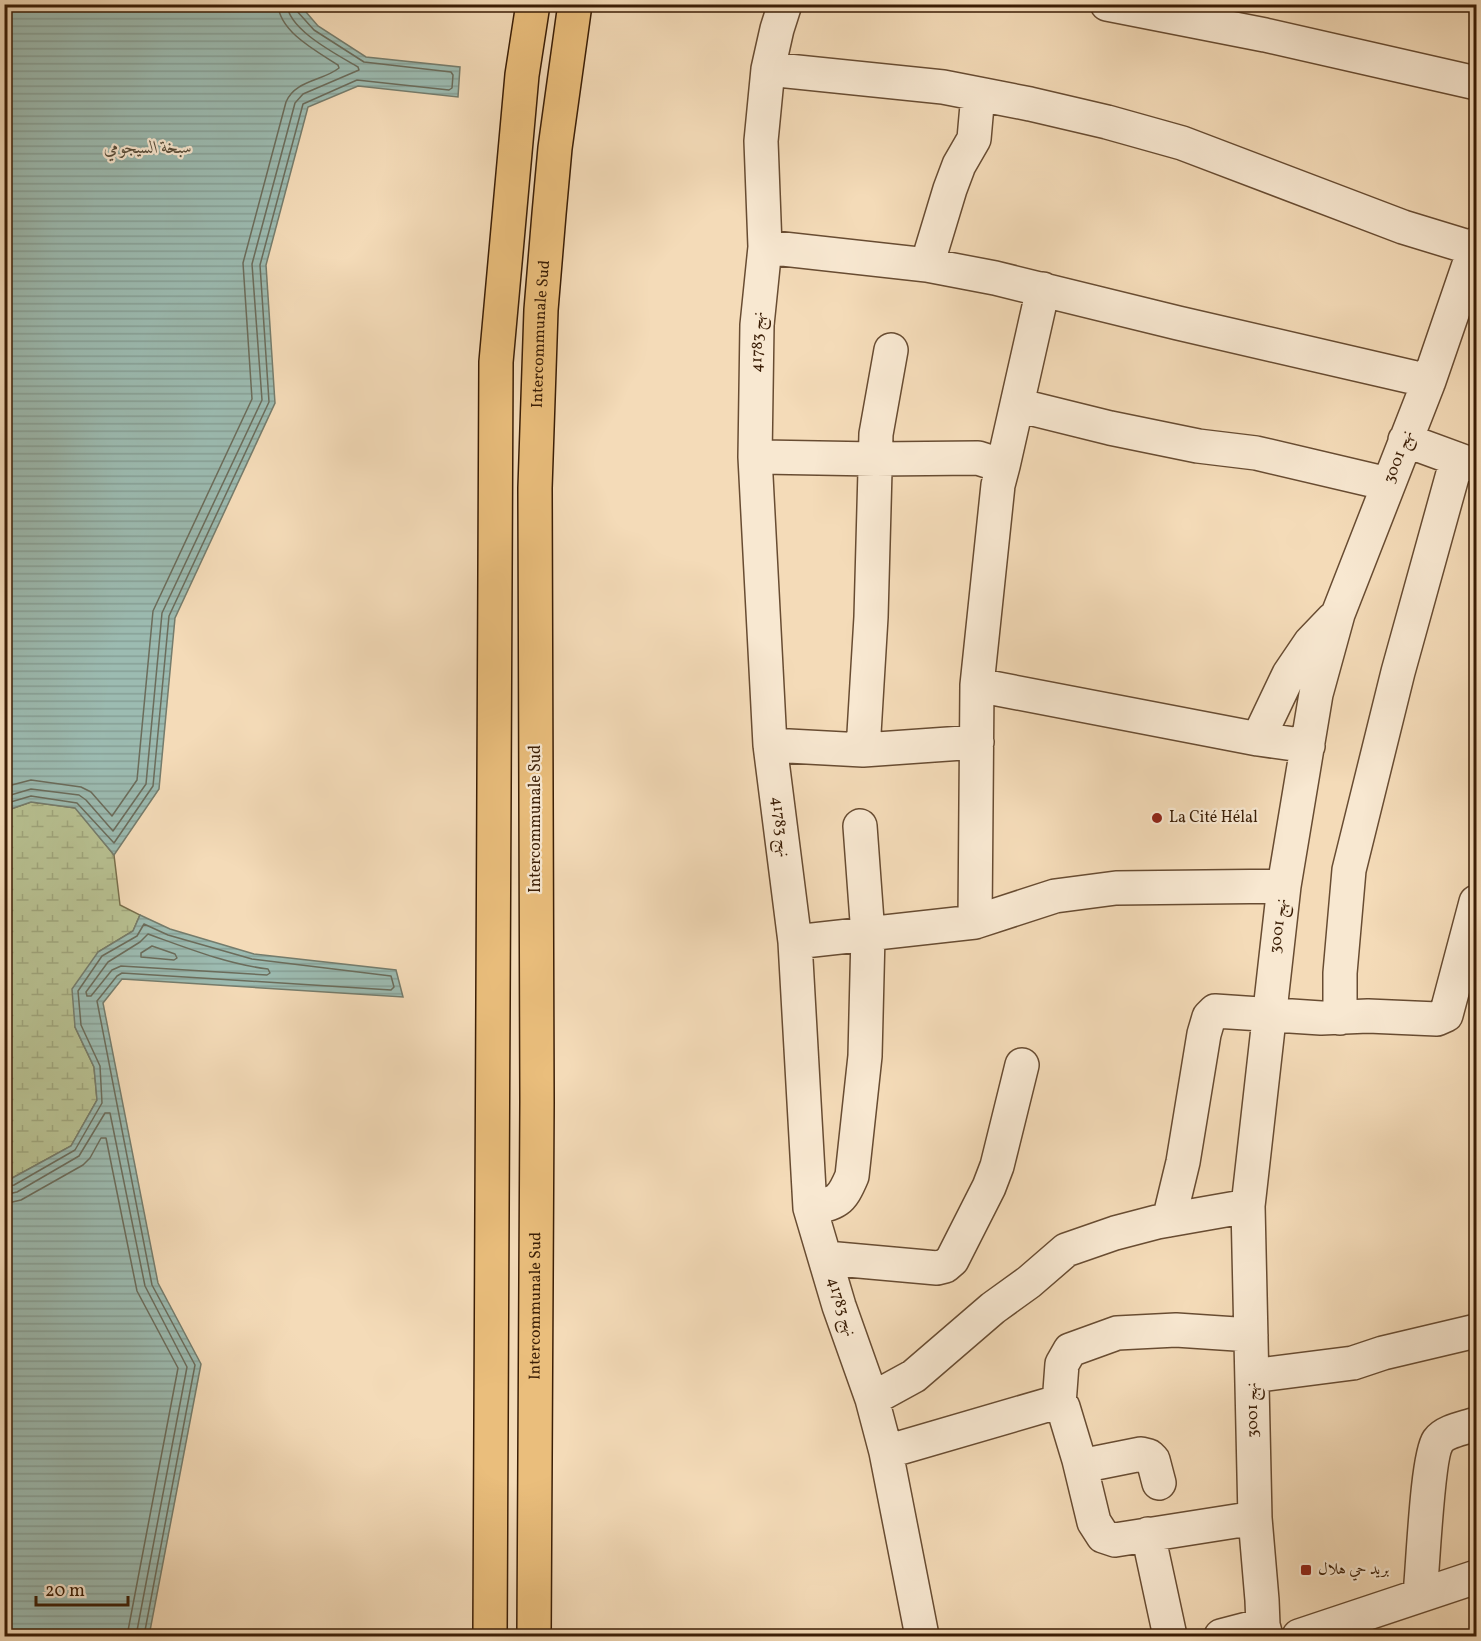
<svg xmlns="http://www.w3.org/2000/svg" width="1481" height="1641" font-family="Vollkorn,Amiri,serif">
<defs>
<pattern id="wetland-marsh" width="20" height="14" patternUnits="userSpaceOnUse" patternTransform="scale(1.5)"><rect width="20" height="14" fill="#b8c192"/><path d="M1 5h8M5 5V1M11 12h8M15 12V8" fill="none" stroke="#9fa57c"/></pattern>
<pattern id="water-rules" width="6" height="5" patternUnits="userSpaceOnUse" patternTransform="scale(1.5)"><rect width="6" height="5" fill="#9cbbb1"/><path d="M0 2.5h6" fill="none" stroke="#87a097"/></pattern>
</defs>
<rect width="100%" height="100%" fill="#f4dbb8"/>
<filter id="stains"><feTurbulence type="fractalNoise" baseFrequency=".00333" numOctaves="4"/><feColorMatrix values="0 0 0 0 .2 0 0 0 0 .09 0 0 0 0 .02 0 0 0 .5 -.17"/></filter>
<radialGradient id="worn" r=".72"><stop offset=".6" stop-color="#630" stop-opacity="0"/><stop offset="1" stop-color="#630" stop-opacity=".3"/></radialGradient>
<path fill="url(#wetland-marsh)" stroke="#796f4c" stroke-width="1.5" d="M31,802L76,808L114,855L120,905L140,915L133,931L98,952L75,1027L94,1067L97,1100L71,1146L5,1182V811Z"/>
<path fill="url(#water-rules)" stroke="#757c6c" stroke-width="1.5" d="M4,5H300L318,26L366,57L460,67L458,97L358,86L308,107L266,265L275,403L175,618L159,789L114,855L75,808L31,802L5,811Z
M140,915L170,929L254,954L396,970L403,997L122,979L103,1003L158,1283L201,1364L149,1636H5V1182L71,1146L97,1100L94,1067L75,1027L72,989L98,952L133,931Z"/>
<g fill="none" stroke-linecap="round" stroke-linejoin="round">
<path stroke="#6b6c5b" stroke-width="1.5" d="M4,787L31,780L81,787L91,792L112,816L137,780L153,611L252,399L243,263L286,102C295,80 323,81 339,68L338,65C318,52 279,32 278,4
M4,797L31,789L79,795L86,800L113,831L146,784L162,613L262,400L252,264L295,103L303,94L359,70L358,67C338,55 288,30 287,4
M4,804L31,796L77,803L114,843L153,786L169,616L269,402L260,265L303,104L357,80L449,90L452,88L453,75L451,72L364,62L314,30L296,10L294,4
M148,934C187,948 227,964 268,969L270,973L267,975L121,966L112,970L91,996H87L86,992L108,962L140,942Z
M152,946L175,954L177,958L174,960L141,957V953Z
M4,1187L14,1185L75,1150L102,1103L100,1066L81,1025L78,991L102,956L137,936L144,924L168,935L252,959L391,976L394,987L391,990L122,973L117,976L97,1001L152,1285L195,1365L144,1636
M4,1195L17,1192L79,1156L105,1113H110L145,1286L187,1367L136,1636
M4,1204L21,1200L83,1165L90,1158L101,1138H106L137,1291L178,1368L127,1636"/>
<defs>
<path id="minor" d="M785,4L777,29L768,69L761,141L765,247L757,325L755,457L770,745L795,942L810,1208L839,1306L872,1399L886,1452L922,1636
M1107,4L1265,35L1476,83
M768,69L943,87L1030,104L1107,122L1182,143L1403,227L1475,249
M765,247L927,265L995,278L1178,323L1429,381
M927,265L950,189L959,165L974,139L978,94
M891,350L876,434L871,617L863,750L977,742
M1017,405L1110,428L1198,446L1256,453L1388,484
M1405,440L1476,466
M755,457L875,459L978,458L1003,466L998,485L977,685L975,922L1055,896L1116,888L1284,886
M1003,466L1043,289
M977,685L1258,739L1308,746
M1258,739L1289,674L1310,643L1333,619
M770,745L863,750
M795,942L975,922
M1340,1018V973L1349,870L1398,672L1457,459
M810,1208C837,1203 841,1202 852,1176L865,1056L868,935L860,826
M1169,1220L1183,1162L1204,1034L1209,1017L1215,1011L1321,1018L1368,1016L1437,1019L1446,1015L1476,902
M826,1258L937,1268L945,1266L952,1260L989,1187L997,1166L1022,1065
M1252,1376L1353,1363L1383,1353L1476,1331
M872,1399L914,1376L993,1308L1029,1282L1066,1250L1115,1233L1157,1222L1248,1206
M1059,1404L1062,1364L1070,1350L1117,1333L1176,1330L1251,1335
M886,1452L1054,1403L1063,1407L1079,1460L1086,1465L1141,1454L1149,1456L1153,1460L1159,1483
M1079,1460L1094,1522L1103,1536L1115,1540L1255,1518
M1148,1534L1170,1636
M1420,1594C1423,1568 1427,1457 1438,1441C1445,1431 1465,1428 1476,1424
M1221,1636L1263,1625
M1266,1636L1263,1625L1262,1600L1255,1518L1248,1206L1284,886L1316,694L1338,614L1429,381L1476,244
M1299,1636L1476,1577"/>
<g id="highway">
<path d="M490,1636L496,362L522,75L533,4"/>
<path id="s1" d="M534,1636L537,1102L535,488L541,310L549,214L555,148L575,4"/>
</g>
</defs>
<use href="#minor" stroke="#684c32" stroke-width="36"/>
<use href="#highway" stroke="#3a1d05" stroke-width="36"/>
<use href="#minor" stroke="#f8e8d1" stroke-width="33"/>
<use href="#highway" stroke="#eabe7c" stroke-width="33"/>
</g>
<g fill="#8f2418" stroke="#f8e8d1" stroke-width="2">
<circle cx="1157" cy="818" r="6"/>
<rect x="1300" y="1564" width="12" height="12" rx="3"/>
</g>
<g text-anchor="middle" dominant-baseline="central" stroke-width="4.5" stroke-linejoin="round" paint-order="stroke">
<g font-size="16" fill="#3a1d05" stroke="#f8e8d1">
<text stroke="none"><textPath href="#s1" startOffset="1302">Intercommunale Sud</textPath></text>
<text transform="translate(758 342) rotate(-88)">نهج 41783</text>
<text transform="translate(1399 457) rotate(-69)">نهج 3001</text>
<text transform="translate(536 819) rotate(-90)">Intercommunale Sud</text>
<text transform="translate(780 827) rotate(83)">نهج 41783</text>
<text transform="translate(1279 926) rotate(-83)">نهج 3001</text>
<text stroke="none"><textPath href="#s1" startOffset="330">Intercommunale Sud</textPath></text>
<text transform="translate(841 1307) rotate(72)">نهج 41783</text>
<text transform="translate(1253 1410) rotate(-91)">نهج 3001</text>
</g>
<g font-size="16" fill="#3a1d05" stroke="#f8e8d1" text-anchor="start">
<text x="1169" y="818">La Cité Hélal</text>
<text x="1318" y="1570">بريد حي هلال</text>
</g>
<g font-size="18" font-style="italic" fill="#574c39" stroke="#f8e8d1">
<text x="148" y="148">سبخة السيجومي</text>
</g>
</g>
<rect width="1481" height="1641" fill="none" stroke="#f4dbb8" stroke-width="24"/>
<rect x="6" y="6" width="1469" height="1629" fill="none" stroke="#3a1d05" stroke-width="3"/>
<rect x="12" y="12" width="1457" height="1617" fill="none" stroke="#3a1d05" stroke-width="1.5"/>
<path d="M36 1596v9h92v-9" fill="none" stroke="#3a1d05" stroke-width="3"/>
<text x="45" y="1596" font-size="18" fill="#3a1d05" stroke="#f8e8d1" stroke-width="4.5" paint-order="stroke">20 m</text>
<rect width="100%" height="100%" filter="url(#stains)"/>
<rect width="100%" height="100%" fill="url(#worn)"/>
</svg>
